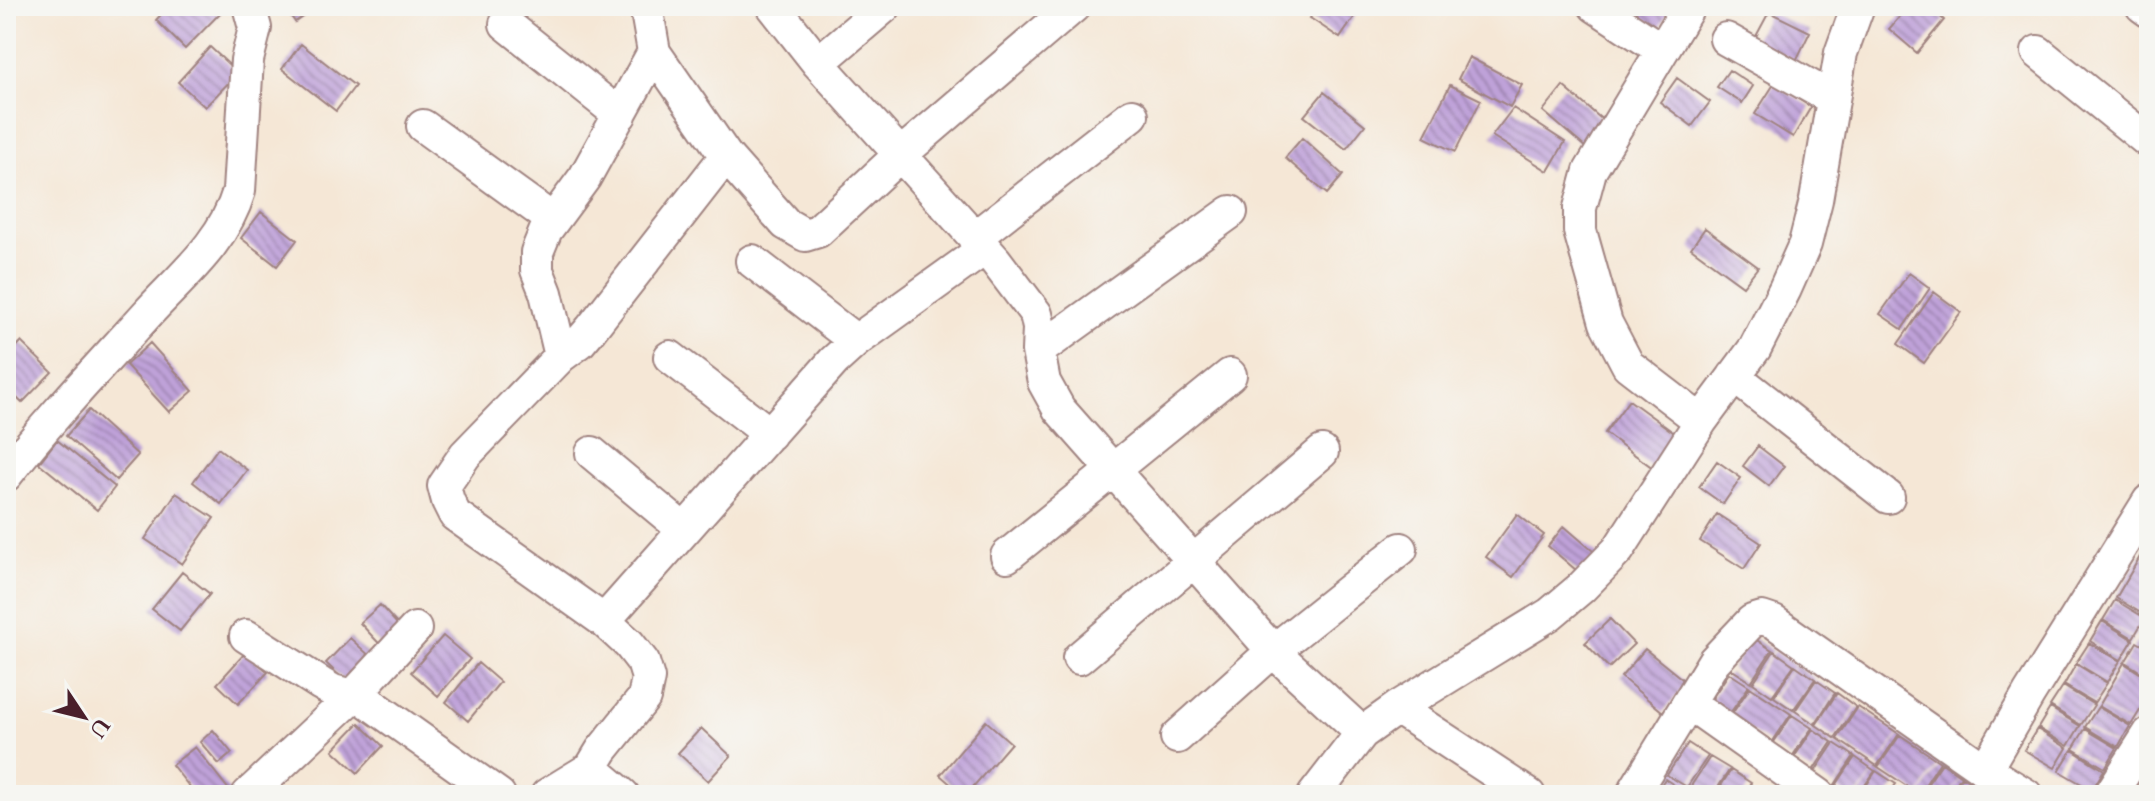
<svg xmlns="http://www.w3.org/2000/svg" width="2155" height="801" font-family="Cardo,serif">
<defs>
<pattern id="building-back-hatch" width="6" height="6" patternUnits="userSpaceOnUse" patternTransform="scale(2)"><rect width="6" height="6" fill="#bfa2d9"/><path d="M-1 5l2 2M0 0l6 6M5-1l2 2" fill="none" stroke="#9d83b0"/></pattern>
</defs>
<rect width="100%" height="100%" fill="#f6f6f2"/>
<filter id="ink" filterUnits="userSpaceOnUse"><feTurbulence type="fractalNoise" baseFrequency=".0125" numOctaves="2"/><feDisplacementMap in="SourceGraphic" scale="16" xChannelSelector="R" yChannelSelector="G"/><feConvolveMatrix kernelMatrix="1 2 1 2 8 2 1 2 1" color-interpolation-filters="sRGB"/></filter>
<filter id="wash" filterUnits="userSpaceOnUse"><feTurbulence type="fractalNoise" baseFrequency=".006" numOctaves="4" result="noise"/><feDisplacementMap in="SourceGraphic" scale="32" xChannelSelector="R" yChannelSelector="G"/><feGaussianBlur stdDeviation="1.8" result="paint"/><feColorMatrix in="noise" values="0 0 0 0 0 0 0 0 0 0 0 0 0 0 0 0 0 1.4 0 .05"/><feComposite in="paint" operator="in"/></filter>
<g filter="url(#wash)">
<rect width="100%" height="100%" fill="#f5e7d6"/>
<g id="blocks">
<path fill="url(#building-back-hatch)" d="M169,6H227L185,49L156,20Z
M284,6H318L295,22Z
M1318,6H1362L1340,38L1310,18Z
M1623,6H1673L1659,28Z
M1909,6H1928L1944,20L1917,53L1889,29Z
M1769,12L1810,32L1796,61L1754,40Z
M301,44L355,86L336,111L282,69Z
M210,47L238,73L205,107L178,82Z
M1469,57L1522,85L1510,107L1458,79Z
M1729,70L1753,86L1742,103L1717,87Z
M1677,78L1710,102L1692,126L1660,102Z
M1774,84L1811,107L1793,137L1755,114Z
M1450,85L1481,100L1455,152L1424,137Z
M1563,86L1606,123L1586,148L1543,111Z
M1324,92L1365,125L1346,149L1304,116Z
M1513,108L1565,142L1548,171L1492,136Z
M1302,138L1343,175L1327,194L1285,158Z
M261,212L297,240L277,266L241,238Z
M1705,228L1758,267L1743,286L1691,248Z
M1909,273L1930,288L1902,329L1880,314Z
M1934,292L1961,312L1924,363L1898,344Z
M21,342L52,372L22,403L6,387V358Z
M150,343L193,391L169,412L126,365Z
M1629,400L1677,435L1653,468L1605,433Z
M89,410L138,455L116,480L66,436Z
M57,440L115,487L97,510L39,463Z
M1758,446L1784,466L1769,486L1743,466Z
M218,448L247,470L221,504L193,482Z
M1717,461L1741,478L1723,504L1699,487Z
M176,493L214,518L182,564L145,539Z
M1517,514L1544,535L1513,577L1486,557Z
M1717,514L1761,543L1744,569L1700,541Z
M1564,526L1600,557L1583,576L1548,546Z
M2141,555L2149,560V611L2146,616L2116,598Z
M182,572L210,594L180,631L152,609Z
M2115,600L2145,618L2133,638L2103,620Z
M380,605L407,635L388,653L360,623Z
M1610,619L1634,644L1609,668L1585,643Z
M2102,621L2133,640L2121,660L2090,641Z
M443,636L470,659L438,696L411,672Z
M1752,637L1772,650L1751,682L1731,669Z
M350,638L373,659L349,685L326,663Z
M2137,642L2149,649V677L2125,662Z
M2089,643L2120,661L2107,682L2076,663Z
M1645,649L1687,683L1663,712L1621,677Z
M1774,651L1794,665L1772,696L1753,683Z
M246,652L268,672L238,704L217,684Z
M478,663L500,682L468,721L446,702Z
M2124,663L2149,679V696L2131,725L2099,706Z
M2076,664L2107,683L2094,703L2064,685Z
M1795,665L1815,679L1793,710L1774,697Z
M1729,673L1749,686L1728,716L1709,703Z
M1816,680L1835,693L1815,724L1795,711Z
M2063,686L2094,705L2081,725L2050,706Z
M1750,687L1791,714L1771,744L1730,717Z
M1837,693L1856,707L1835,738L1816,725Z
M1858,707L1899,734L1877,766L1837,739Z
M2098,707L2130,726L2118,747L2085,727Z
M2050,708L2080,726L2068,746L2038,728Z
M1792,715L1812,728L1791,758L1772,745Z
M986,721L1011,743L966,795H963L940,775Z
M359,723L383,746L358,773L333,750Z
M701,728L731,756L708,781L678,753Z
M1813,729L1832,742L1812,772L1793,759Z
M2037,729L2067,748L2055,768L2024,750Z
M2085,729L2117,748L2105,768L2073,749Z
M213,730L232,753L219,764L200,742Z
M1900,735L1940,762L1919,794L1878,767Z
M1688,743L1708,756L1687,787L1667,775Z
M1834,743L1854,756L1834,786L1814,773Z
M195,747L233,795H196L172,765Z
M2072,750L2104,770L2092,790L2059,771Z
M1710,757L1730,769L1713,795H1699L1689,789Z
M1855,757L1875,771L1858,795H1847L1835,787Z
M1942,763L1961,776L1949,795H1920Z
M1731,770L1751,783L1743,795H1715Z
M1876,771L1896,784L1888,795H1860Z
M1962,777L1982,790L1979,795H1950Z
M1665,779L1685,792L1683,795H1654Z"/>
</g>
</g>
<g filter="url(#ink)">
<use href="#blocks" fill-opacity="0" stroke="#a08380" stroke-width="2"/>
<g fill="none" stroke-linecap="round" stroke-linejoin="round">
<defs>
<path id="street" d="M773,6L818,63L995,260L1036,314L1039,328L1038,351L1044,382L1059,409L1273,651L1362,733
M1595,6L1662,50
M1689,6L1590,171L1580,208V231L1606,323L1628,365L1701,421
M2142,6L2149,11
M506,24L620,115
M1726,39L1833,99
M654,52L726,156L786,224L805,235L818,231L900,155L1074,6
M2038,52L2149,142
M818,63L885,6
M423,126L553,220
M974,238L1132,115
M752,261L856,341
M1038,351L1231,212
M561,356L580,342L591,329L726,156
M670,357L770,434
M1734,376L1888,497
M592,453L683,529
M6,475C50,418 100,366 148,313C183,275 224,242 239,191L247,60L255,28L249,6
M1007,556L1230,375
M604,621L834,361L856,341L984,249
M246,636L321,684L333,691L364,699L499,795
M1079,658L1322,452
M1689,703L1819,795
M1397,708L1529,795
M1177,737L1273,651L1401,549
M591,768L623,795
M248,795L354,695L415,629
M547,795L591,768L602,750L644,698L648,678L643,662L629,644L604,621L455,515L448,501L444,486L465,455L561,356L546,293L537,270V252L546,230L585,177L654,52L646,6
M1314,795L1362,733L1397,708L1550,614L1581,588L1618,550L1701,421L1755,348L1785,289L1805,244L1816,200L1841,53L1858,6
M1632,795L1714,661L1752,621L1762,618L1774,622L1985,770
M2026,795L1985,770L2029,694L2149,501
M2110,795L2149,734"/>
</defs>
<use href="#street" stroke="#a08380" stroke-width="36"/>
<use href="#street" stroke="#fff" stroke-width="32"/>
</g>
</g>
<rect width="2155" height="801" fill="none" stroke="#f6f6f2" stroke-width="32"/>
<g transform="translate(84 717) rotate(125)" stroke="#f6f6f2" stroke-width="6" paint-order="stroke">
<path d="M0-6L14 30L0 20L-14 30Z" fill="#4a1f2b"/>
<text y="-12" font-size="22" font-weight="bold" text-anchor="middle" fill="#4a1f2b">U</text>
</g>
</svg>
